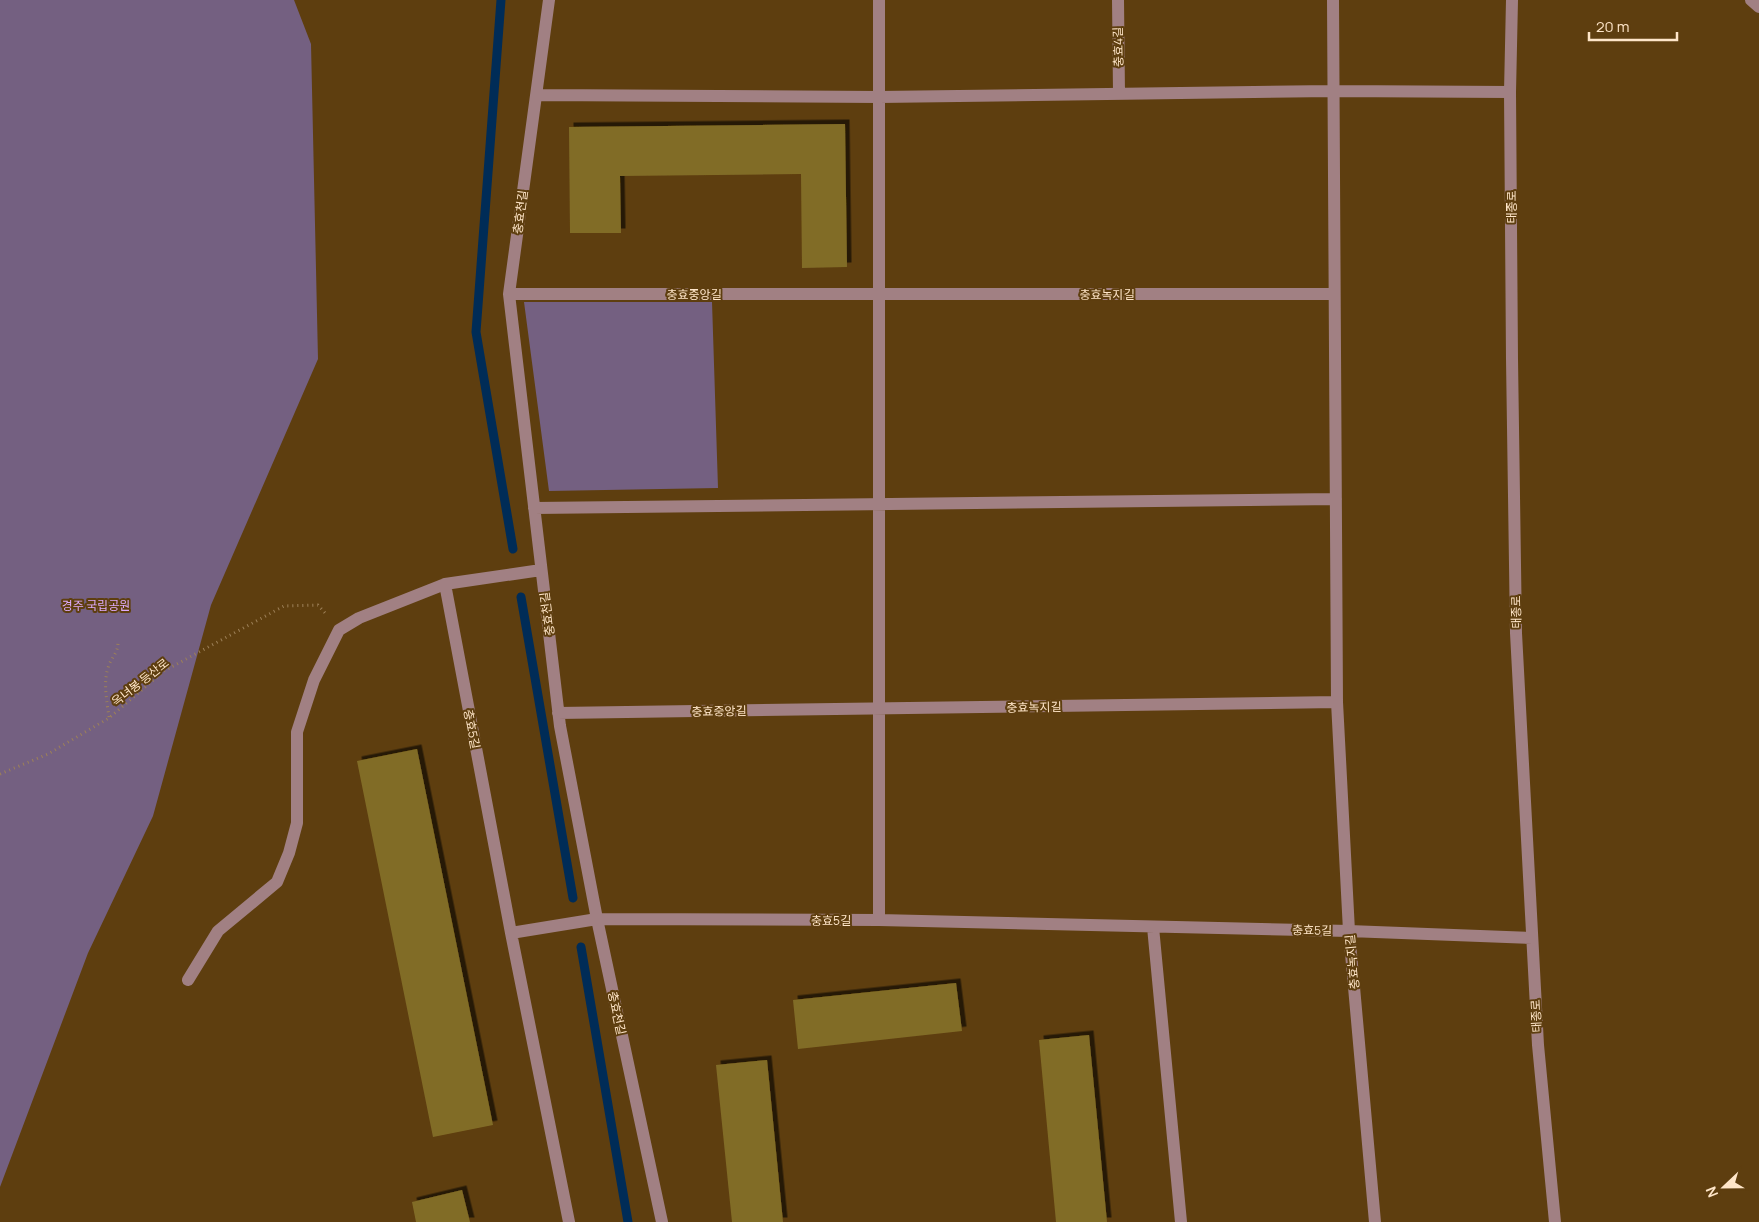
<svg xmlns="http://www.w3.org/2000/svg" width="1759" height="1222" font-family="Manrope,'Noto Sans KR',sans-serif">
<defs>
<filter id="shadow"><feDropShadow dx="4.5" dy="-4.5" stdDeviation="0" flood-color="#0009"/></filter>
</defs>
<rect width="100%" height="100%" fill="#5e3e0f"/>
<path fill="#746081" d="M0,0H294L311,44L318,359L211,605L153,816L88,953L0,1187Z
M524,302H712L718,488L549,491Z"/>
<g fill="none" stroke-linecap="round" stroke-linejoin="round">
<path stroke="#002c57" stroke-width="9" d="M501,0L476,332L513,549
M521,597L573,898
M581,947L628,1222"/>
</g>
<path fill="#816c27" filter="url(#shadow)" d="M845,124L847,267L802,268L801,174L620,176L621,233H570L569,127Z
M417,749L493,1125L433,1137L357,761Z
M956,983L962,1031L798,1049L793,1000Z
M1089,1035L1107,1222H1056L1039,1040Z
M767,1060L783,1222H732L716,1065Z
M462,1190L470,1222H416L412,1202Z"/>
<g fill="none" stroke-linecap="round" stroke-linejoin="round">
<path stroke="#9d8058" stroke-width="3" stroke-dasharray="1 4" stroke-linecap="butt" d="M109,717C107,702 103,683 108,668C111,657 118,654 118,642
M0,774L48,754L109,718L164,671L284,606L318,605L326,614"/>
<path stroke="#a18083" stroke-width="12" d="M549,0L509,294L560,726L597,919L662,1222
M879,0V920
M1118,0L1119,93
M1333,0L1337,702L1349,931L1375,1222
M1512,0L1510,92L1512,359L1516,633L1538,1045L1555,1222
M1751,0L1759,7
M537,95L879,97L1332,91L1510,92
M509,294H1334
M534,508L1336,499
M445,584L511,933L569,1222
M558,713L1337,702
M1153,927L1181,1222
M511,933L597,919L879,920L1349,931L1532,938
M188,980L218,931L277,882L289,853L297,823V732L314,680L339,630L359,618L445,584L541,570"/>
</g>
<g text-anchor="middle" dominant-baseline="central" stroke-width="4" stroke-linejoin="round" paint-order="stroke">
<g font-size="12" fill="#ffe6c9" stroke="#5e3e0f">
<text transform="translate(1118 47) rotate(-91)">충효4길</text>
<text transform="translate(1511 207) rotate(-90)">태종로</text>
<text transform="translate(520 212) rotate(-82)">충효천길</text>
<text x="694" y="294">충효중앙길</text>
<text x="1107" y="294">충효녹지길</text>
<text transform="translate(1516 612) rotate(-91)">태종로</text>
<text transform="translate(547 614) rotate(-97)">충효천길</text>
<text transform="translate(140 682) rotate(-38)">옥녀봉 등산로</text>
<text transform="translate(1034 707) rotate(-1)">충효녹지길</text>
<text transform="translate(719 711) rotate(-1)">충효중앙길</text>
<text transform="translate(472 729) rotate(79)">충효5길</text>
<text x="831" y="920">충효5길</text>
<text transform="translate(1312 930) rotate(1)">충효5길</text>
<text transform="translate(1352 962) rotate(-95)">충효녹지길</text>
<text transform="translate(617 1013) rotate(78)">충효천길</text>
<text transform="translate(1536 1016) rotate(-93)">태종로</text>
</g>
<g font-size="12" fill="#ddabfb" stroke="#5e3e0f">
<text x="96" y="605">경주 국립공원</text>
</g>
</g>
<g transform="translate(1724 1187) rotate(248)" stroke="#5e3e0f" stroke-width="4" paint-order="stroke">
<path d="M0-4L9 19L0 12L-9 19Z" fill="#ffe6c9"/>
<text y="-8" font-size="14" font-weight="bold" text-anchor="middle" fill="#ffe6c9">N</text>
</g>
<path d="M1589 32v8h88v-8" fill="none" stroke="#ffe6c9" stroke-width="2.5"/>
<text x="1596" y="32" font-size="15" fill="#ffe6c9" stroke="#5e3e0f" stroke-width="4" paint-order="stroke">20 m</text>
</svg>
